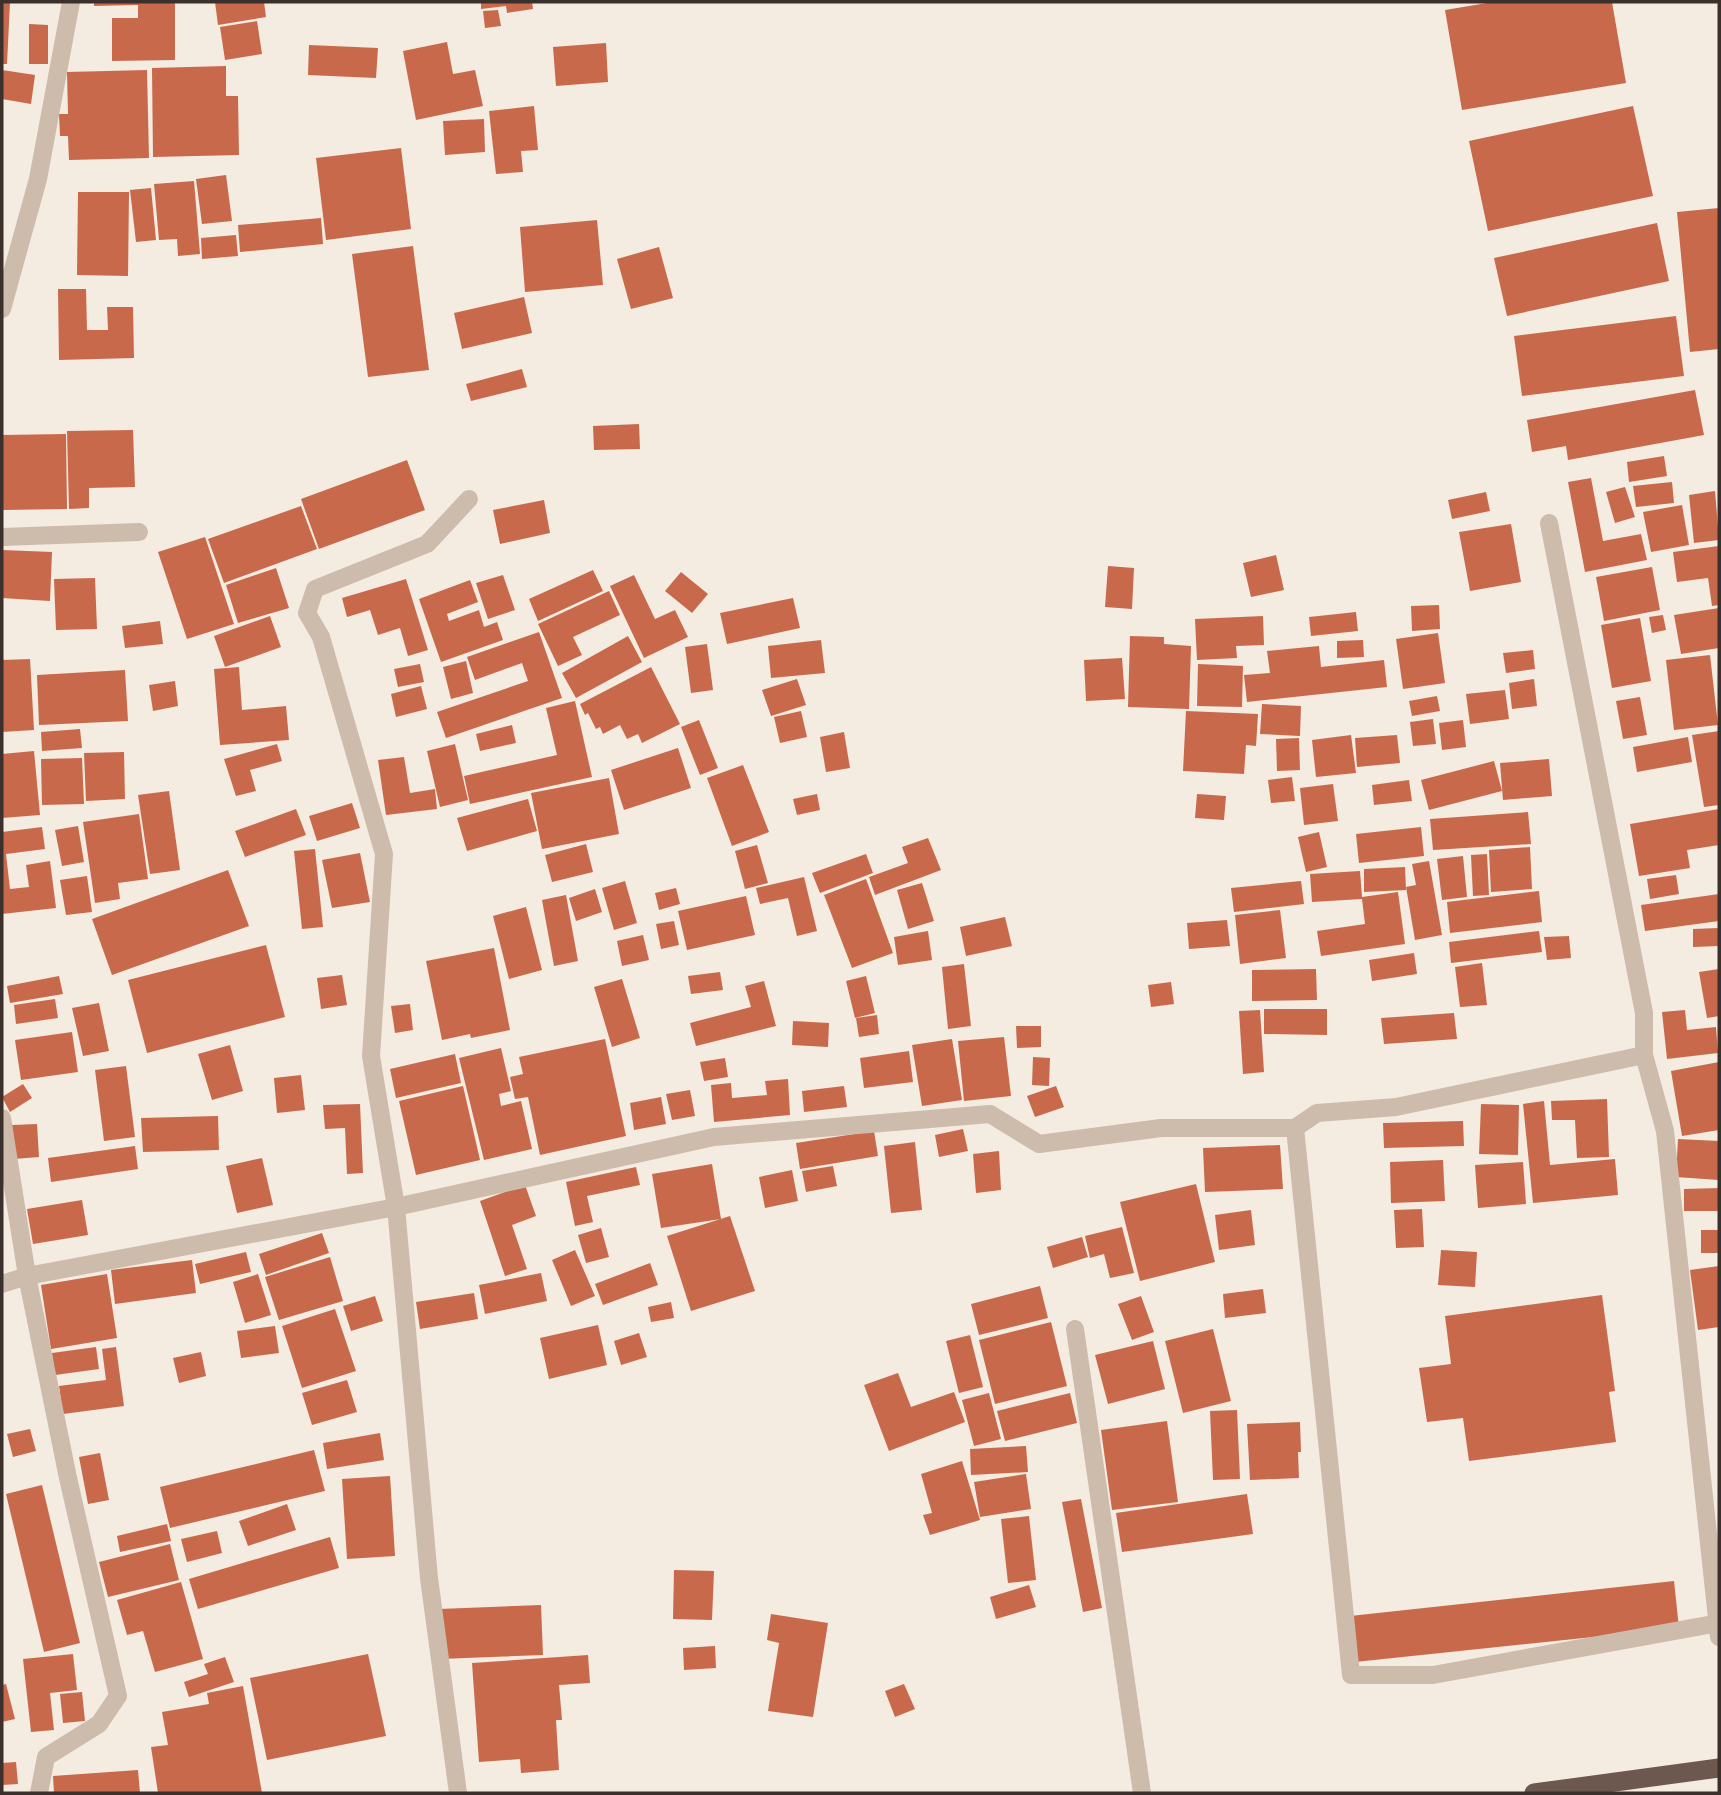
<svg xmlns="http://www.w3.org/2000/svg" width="1721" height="1795" font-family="'Sofia Sans Condensed',sans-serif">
<rect width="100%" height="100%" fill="#f4ebe1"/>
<path fill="#c8694b" d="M2,2H10L7,64H2Z
M94,2H175V60L112,61V18H138V5L94,6Z
M215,2H264L266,17L218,25Z
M481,2H532L533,9L507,13L506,6L481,9Z
M1493,2H1612L1626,83L1462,110L1445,10Z
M498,10L501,26L485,28L483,11Z
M257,21L262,54L225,60L220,27Z
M29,24L48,25V64H29Z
M447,42L453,74L475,70L483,106L416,120L403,51Z
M606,43L608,82L556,86L553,47Z
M309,45L378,48L376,78L308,75Z
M226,66V96H238L239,155L153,157L152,68Z
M2,70L35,75L31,104L2,99Z
M147,70L149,158L69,160L68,136H60L59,114H68L67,72Z
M534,106L538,150L521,151L523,172L496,174L489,111Z
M1633,106L1653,196L1488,231L1469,141Z
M484,119L485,152L445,155L443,121Z
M401,148L411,229L326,240L316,158Z
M226,175L232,221L202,224L196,179Z
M194,181L200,254L178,256L177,239L159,240L154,184Z
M151,188L156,240L136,242L130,190Z
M78,192H129L128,276L77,275Z
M1719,208V349L1690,352L1677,212Z
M321,218L323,244L240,252L238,225Z
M597,220L603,285L525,292L520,227Z
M1657,223L1669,281L1507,316L1494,258Z
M236,235L238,256L202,259L201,238Z
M413,246L429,370L368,377L352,254Z
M659,247L673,298L631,309L617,259Z
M58,289H86L87,330H108L107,307H133L134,358L59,360Z
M524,297L532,333L462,349L454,313Z
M1676,316L1684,376L1522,396L1514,336Z
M522,369L527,387L471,401L466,384Z
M1695,390L1704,435L1568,460L1566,446L1532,452L1527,420Z
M639,424L640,449L594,450L593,426Z
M133,430L135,487L89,488V508L69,509L67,431Z
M66,434L67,509L2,510V435Z
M1664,456L1667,476L1629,482L1627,462Z
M407,460L425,510L319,549L301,499Z
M1591,478L1603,541L1641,534L1647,560L1585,572L1568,482Z
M1672,482L1674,503L1636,507L1633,486Z
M1625,487L1635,517L1615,523L1606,492Z
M1715,491L1719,540L1694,543L1689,495Z
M1486,492L1490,511L1452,519L1448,500Z
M544,500L550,533L500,544L493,510Z
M1682,505L1689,545L1651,552L1643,512Z
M301,506L317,549L224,583L208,539Z
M1511,524L1521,582L1470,591L1459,532Z
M205,537L234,624L187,639L158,552Z
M1719,546V605L1712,606L1708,578L1677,582L1673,552Z
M2,550L52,552L50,601L2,598Z
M1276,555L1284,590L1251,597L1243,563Z
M1108,566L1134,568L1132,609L1105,607Z
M1652,567L1660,610L1604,621L1596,577Z
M276,568L289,608L238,623L226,585Z
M593,570L603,591L538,621L529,599Z
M681,572L708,594L692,613L665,591Z
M503,575L515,610L488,619L476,583Z
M634,575L655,619L675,610L688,637L644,658L610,586Z
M95,578L97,629L56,630L54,579Z
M406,579L428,650L408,656L400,628L378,635L370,610L347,617L342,598Z
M470,580L478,602L447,614L449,621L479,610L484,627L497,622L503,640L441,662L419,599Z
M609,591L620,615L573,637L582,655L558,666L538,624Z
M793,598L800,628L727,644L720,613Z
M1439,605L1440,629L1412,631L1411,606Z
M1719,608V648L1681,654L1674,615Z
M1356,612L1358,631L1311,636L1309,617Z
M1663,615L1666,630L1652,633L1649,617Z
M270,616L281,647L225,667L214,636Z
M1263,616L1264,645L1236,646L1237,658L1197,660L1195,619Z
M1640,618L1651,681L1612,688L1601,625Z
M160,621L163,644L125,648L122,626Z
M539,632L562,698L446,738L437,712L528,681L522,663L475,680L467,657Z
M1438,633L1445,683L1403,689L1396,639Z
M628,636L642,662L576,698L562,673Z
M1130,636L1164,637V644L1191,646L1189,709L1128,707Z
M821,640L825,673L771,678L768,646Z
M1363,640L1364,657L1337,658V641Z
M707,644L713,690L691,693L685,647Z
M1319,646L1321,667L1384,660L1387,687L1247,702L1244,675L1270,673L1267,651Z
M1533,650L1535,669L1506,673L1503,653Z
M1710,655L1718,725L1674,730L1666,660Z
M1122,658L1125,699L1086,701L1084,660Z
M30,659L34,730L2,732V660Z
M466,661L473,693L451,699L443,667Z
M420,664L424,682L398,687L394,669Z
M1198,664L1243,666L1242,707L1197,706Z
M239,667L242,710L286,706L289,740L220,745L214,669Z
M651,667L680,724L642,743L638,734L627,739L620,725L603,734L600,727L596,729L588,713L585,715L580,704Z
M125,670L128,721L39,725L37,675Z
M797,679L806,705L771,716L762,690Z
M1534,679L1537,706L1512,709L1509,683Z
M175,681L178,706L153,711L149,685Z
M421,686L427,709L396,717L391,694Z
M1505,690L1509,719L1470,724L1466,694Z
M1437,696L1440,711L1412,716L1409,701Z
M1640,697L1647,735L1623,739L1616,701Z
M575,701L592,777L470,804L464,776L557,755L546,708Z
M1262,704L1301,706L1300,736L1260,734Z
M801,711L807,737L780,743L774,717Z
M1186,711L1258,714L1256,746L1246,745L1244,774L1183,771Z
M1433,719L1436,744L1413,746L1410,722Z
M699,720L718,768L700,775L681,727Z
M1463,720L1466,747L1442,750L1439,723Z
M512,725L516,743L480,751L476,734Z
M80,729L82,748L42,751L41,732Z
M1719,731V805L1704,807L1692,735Z
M844,732L850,768L826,772L820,737Z
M1351,735L1356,773L1316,777L1312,740Z
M1397,735L1400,763L1357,767L1355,738Z
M1688,737L1692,762L1637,772L1633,747Z
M1299,738L1300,770L1277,771L1276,739Z
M277,744L282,761L250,770L256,791L236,796L224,759Z
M455,744L468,800L440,807L427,751Z
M678,748L691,788L624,810L611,770Z
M34,751L40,815L2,818V754Z
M124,752L125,799L86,801L84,753Z
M404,757L410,793L435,789L437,809L386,815L378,760Z
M82,758L84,804L42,805L41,759Z
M1549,759L1552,796L1503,800L1500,763Z
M1494,761L1502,791L1429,810L1421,780Z
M743,765L769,832L732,846L707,778Z
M1292,777L1295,801L1271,803L1268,780Z
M609,778L619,834L542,849L531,793Z
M1409,780L1412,801L1374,805L1372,785Z
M1333,784L1338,821L1304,825L1300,788Z
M169,791L180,870L150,874L138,795Z
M817,794L820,810L797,815L793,799Z
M1197,794L1226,796L1224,820L1195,818Z
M528,799L537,831L467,851L457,818Z
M352,803L360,828L317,841L309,816Z
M296,809L306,835L245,857L235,831Z
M1719,809V845L1687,850L1690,868L1639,876L1630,824Z
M1528,812L1531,844L1433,850L1430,819Z
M139,814L148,879L118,883L120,899L95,903L83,822Z
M78,826L84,862L62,866L55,830Z
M42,827L45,849L6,854L10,889L29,887L26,865L50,861L56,908L2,914V832Z
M1421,827L1424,856L1359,863L1356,834Z
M1319,832L1327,867L1306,872L1298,837Z
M928,838L941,870L875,895L869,877L908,863L902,847Z
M586,844L593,872L552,882L545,855Z
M757,845L768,883L745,889L735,851Z
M1530,847L1532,889L1491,892L1489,850Z
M315,849L323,927L302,929L294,851Z
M360,853L370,902L332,908L322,860Z
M866,854L873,873L820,893L812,873Z
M1487,854L1489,895L1473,896L1471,855Z
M1463,856L1467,897L1442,900L1437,859Z
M1429,861L1442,935L1415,940L1406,887L1416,885L1412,864Z
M1405,867L1406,890L1364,892V869Z
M228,870L249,926L112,975L92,919Z
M1360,871L1362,897L1398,892L1405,944L1321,956L1317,931L1365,924L1362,899L1312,902L1310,874Z
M1676,875L1679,894L1650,899L1647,879Z
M87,876L92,912L66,915L60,880Z
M804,877L817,931L797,936L788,898L760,904L756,888Z
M866,879L893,953L852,968L824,895Z
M625,881L637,923L614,930L602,888Z
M1301,881L1304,904L1234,912L1231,888Z
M922,883L934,921L908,929L897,890Z
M676,888L680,904L659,910L655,893Z
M595,889L602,912L576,921L569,898Z
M1539,891L1542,922L1450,933L1447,902Z
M1719,894V921L1645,931L1641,905Z
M566,895L578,961L554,966L542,900Z
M746,896L755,935L687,950L678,911Z
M526,907L542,970L509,979L493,916Z
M1280,910L1286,958L1240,964L1235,915Z
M1005,917L1012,946L966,956L960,927Z
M1227,920L1230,946L1189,949L1187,923Z
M674,921L679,945L661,949L656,924Z
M1718,928L1719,946L1693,947V929Z
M928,931L932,960L898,965L894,937Z
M1539,931L1542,952L1451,963L1449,942Z
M643,935L649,960L622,966L617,941Z
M1569,936L1571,958L1547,960L1544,937Z
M266,945L285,1017L147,1053L128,980Z
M494,948L510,1030L471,1038L470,1034L442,1040L426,961Z
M1414,953L1417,974L1372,981L1369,960Z
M1482,963L1487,1005L1460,1007L1455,967Z
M964,964L971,1026L948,1029L942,967Z
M1316,969L1317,1000L1252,1001V970Z
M1719,969V1016L1707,1018L1699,972Z
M720,972L723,990L691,994L688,976Z
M342,975L347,1005L321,1009L317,978Z
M59,976L63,994L10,1003L7,986Z
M866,976L875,1013L855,1018L846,981Z
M622,979L640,1038L612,1047L594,987Z
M764,981L776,1026L696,1046L690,1023L751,1007L745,986Z
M1171,982L1174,1004L1151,1007L1148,985Z
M55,999L58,1018L16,1024L14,1005Z
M99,1003L109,1051L83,1056L72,1008Z
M410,1004L413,1030L395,1033L391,1006Z
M1264,1009H1327V1035L1264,1034Z
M1260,1010L1264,1072L1243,1074L1239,1011Z
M1685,1010L1687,1030L1716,1027L1718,1053L1667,1059L1662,1012Z
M1454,1013L1457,1039L1384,1044L1381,1018Z
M877,1015L879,1034L859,1037L856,1018Z
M793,1021L829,1023L828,1047L792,1045Z
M1016,1026H1041V1047L1017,1048Z
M72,1032L78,1072L21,1080L15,1040Z
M1004,1037L1011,1096L964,1101L958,1041Z
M605,1039L626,1136L540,1155L528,1097L515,1099L510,1077L523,1074L519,1057Z
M952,1039L962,1100L922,1106L912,1045Z
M230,1045L243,1091L212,1100L198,1054Z
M501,1048L511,1091L499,1094L501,1106L521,1101L532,1149L484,1160L459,1058Z
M909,1051L913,1082L864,1088L860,1058Z
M455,1054L461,1083L396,1098L390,1069Z
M1033,1057L1050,1058L1049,1086L1032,1085Z
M725,1058L728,1077L704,1081L700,1062Z
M1719,1062V1130L1682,1136L1671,1071Z
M126,1066L135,1137L104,1141L95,1070Z
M301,1075L305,1110L277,1113L274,1078Z
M788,1079L790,1115L714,1122L711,1085L731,1083L732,1098L767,1095L765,1081Z
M23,1084L32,1098L10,1112L2,1097Z
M463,1086L480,1160L416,1175L399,1101Z
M844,1086L847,1107L804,1112L802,1091Z
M1056,1086L1064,1107L1035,1117L1027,1096Z
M690,1090L695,1116L672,1120L666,1094Z
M661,1097L666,1124L634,1130L630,1103Z
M1607,1099L1609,1157L1577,1158L1575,1120H1552L1551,1101Z
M1544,1101L1550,1165L1615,1159L1618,1195L1533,1203L1523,1104Z
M360,1104L363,1173L347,1174L345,1128L325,1129L323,1105Z
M1481,1104L1519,1105L1518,1155L1479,1154Z
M218,1116L219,1150L143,1152L141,1118Z
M1463,1121L1464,1146L1384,1148L1383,1123Z
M37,1124L39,1157L14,1159L12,1125Z
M963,1129L968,1151L939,1157L935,1135Z
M874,1131L878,1156L800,1169L796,1143Z
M1678,1139L1719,1141V1180L1676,1177Z
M915,1142L922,1210L891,1213L884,1146Z
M1280,1145L1283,1189L1205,1192L1203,1148Z
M135,1146L138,1169L51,1182L48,1158Z
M999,1151L1001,1190L976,1193L973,1154Z
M262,1158L273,1205L237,1213L226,1166Z
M1443,1160L1445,1201L1391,1203L1390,1162Z
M1523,1162L1526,1204L1478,1208L1475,1165Z
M712,1164L721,1219L661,1228L652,1174Z
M833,1166L837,1186L806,1192L802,1171Z
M636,1167L640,1185L587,1196L593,1222L575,1226L566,1182Z
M792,1170L798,1201L765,1208L759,1177Z
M1196,1184L1215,1262L1140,1281L1120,1202Z
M525,1185L536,1216L512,1225L527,1269L505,1276L480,1201Z
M1719,1188V1211H1684V1189Z
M82,1200L88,1235L33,1244L27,1209Z
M1422,1209L1424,1247L1396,1248L1394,1210Z
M1251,1210L1255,1245L1219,1250L1215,1215Z
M730,1216L755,1291L691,1311L667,1236Z
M1122,1227L1134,1273L1110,1278L1104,1254L1090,1258L1085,1236Z
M601,1228L609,1257L586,1263L578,1235Z
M1701,1230H1719V1253H1701Z
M322,1233L329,1253L266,1275L259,1254Z
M1082,1237L1088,1257L1053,1268L1047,1247Z
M575,1250L595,1296L571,1306L552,1260Z
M1441,1250L1477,1252L1475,1287L1438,1285Z
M246,1252L251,1272L200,1284L195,1264Z
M330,1257L343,1301L279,1320L265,1277Z
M192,1260L196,1293L115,1304L111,1270Z
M650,1263L658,1285L603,1305L595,1284Z
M1719,1266V1327L1698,1330L1690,1270Z
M541,1273L547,1301L485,1314L479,1285Z
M107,1274L117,1338L51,1349L41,1285Z
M258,1274L271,1315L245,1323L233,1282Z
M1040,1286L1048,1318L979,1335L971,1304Z
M1263,1289L1266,1313L1225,1318L1223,1294Z
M474,1293L478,1319L420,1329L416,1302Z
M1602,1295L1615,1391L1609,1392L1616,1442L1469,1461L1463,1418L1427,1422L1419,1368L1451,1364L1445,1316Z
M375,1296L383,1321L351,1331L343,1306Z
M1141,1296L1154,1332L1132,1340L1118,1304Z
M671,1302L674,1318L651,1322L648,1307Z
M335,1309L356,1371L302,1388L282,1326Z
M1051,1322L1067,1386L995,1404L979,1340Z
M598,1325L607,1365L549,1379L540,1338Z
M275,1326L279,1353L241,1358L237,1331Z
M1213,1329L1231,1401L1183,1413L1165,1341Z
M639,1333L647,1357L621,1365L614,1341Z
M970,1335L983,1387L959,1393L946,1341Z
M1153,1341L1165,1389L1108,1404L1095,1355Z
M96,1347L99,1369L55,1375L52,1353Z
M116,1347L124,1406L63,1414L59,1386L106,1380L102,1349Z
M201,1352L206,1376L179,1383L173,1358Z
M898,1373L911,1407L954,1392L965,1422L889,1451L864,1385Z
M347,1380L357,1412L312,1425L302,1393Z
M989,1393L1001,1439L974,1446L962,1400Z
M1070,1393L1077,1423L1005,1441L997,1411Z
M1237,1410L1240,1479L1213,1480L1210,1411Z
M1167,1421L1178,1502L1112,1510L1101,1430Z
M1300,1422L1301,1452H1298L1299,1478L1250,1480L1247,1424Z
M30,1429L36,1451L13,1457L7,1434Z
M380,1433L384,1460L327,1469L323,1443Z
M1026,1446L1028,1472L971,1475L970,1449Z
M314,1450L325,1491L170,1528L160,1487Z
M100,1453L109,1500L88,1504L79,1457Z
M962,1461L980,1520L930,1535L923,1515L932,1513L921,1474Z
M1026,1474L1031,1509L980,1517L974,1482Z
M390,1476L395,1556L347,1559L342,1479Z
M42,1485L80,1643L44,1652L6,1494Z
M1247,1494L1253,1534L1122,1552L1116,1513Z
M1081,1499L1102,1608L1083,1612L1062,1502Z
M287,1504L296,1530L248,1546L239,1521Z
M1029,1516L1036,1580L1008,1583L1001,1519Z
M167,1524L171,1541L120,1552L117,1536Z
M217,1531L222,1553L187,1562L181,1539Z
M330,1537L339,1568L198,1609L189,1579Z
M170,1544L179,1580L108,1597L99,1562Z
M674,1570L714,1571L712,1620L673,1619Z
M1674,1581L1679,1628L1355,1662L1350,1616Z
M181,1582L203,1659L155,1672L143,1631L127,1635L117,1600Z
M1029,1585L1036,1607L996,1619L990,1597Z
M541,1605L543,1655L441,1659L439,1609Z
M771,1614L828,1623L813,1717L768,1711L779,1643L767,1640Z
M715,1646L716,1668L684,1670L683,1648Z
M73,1654L77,1690L50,1693L54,1730L31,1732L23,1659Z
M368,1654L386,1736L267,1760L250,1678Z
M588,1655L590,1683L559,1685L562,1720H556L559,1770L521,1773L520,1759L479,1762L472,1663Z
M225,1657L234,1682L189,1697L184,1682L208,1674L204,1664Z
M6,1684L15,1719L2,1722V1685Z
M904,1684L915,1709L895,1717L885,1691Z
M243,1686L262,1793H158L151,1747L168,1745L162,1712L209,1704L207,1693Z
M82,1692L85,1721L63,1723L60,1694Z
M16,1762L18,1784L2,1785V1763Z
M138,1770L140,1793H54L53,1776Z"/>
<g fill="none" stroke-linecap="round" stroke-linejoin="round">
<path stroke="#cdbbac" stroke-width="18" d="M2,309L38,179L71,2
M1549,523L1644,1013V1055L1665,1131L1719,1637
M2,537L139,532
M2,1118L27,1276L68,1478L118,1696L99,1724L46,1757L39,1793
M1295,1128L1351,1675H1433L1719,1623
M2,1284L27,1276L396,1207L714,1137L990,1114L1039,1144L1161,1128H1295L1317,1113L1396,1107L1644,1055
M1075,1329L1142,1793
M458,1793L429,1578L396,1207L371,1056L384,854L321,637L307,613L315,589L427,544L469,499"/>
<path stroke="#6c584f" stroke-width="19" d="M1534,1793L1719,1768"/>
</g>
<rect width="1721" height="1795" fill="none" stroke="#3b302b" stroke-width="7"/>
</svg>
